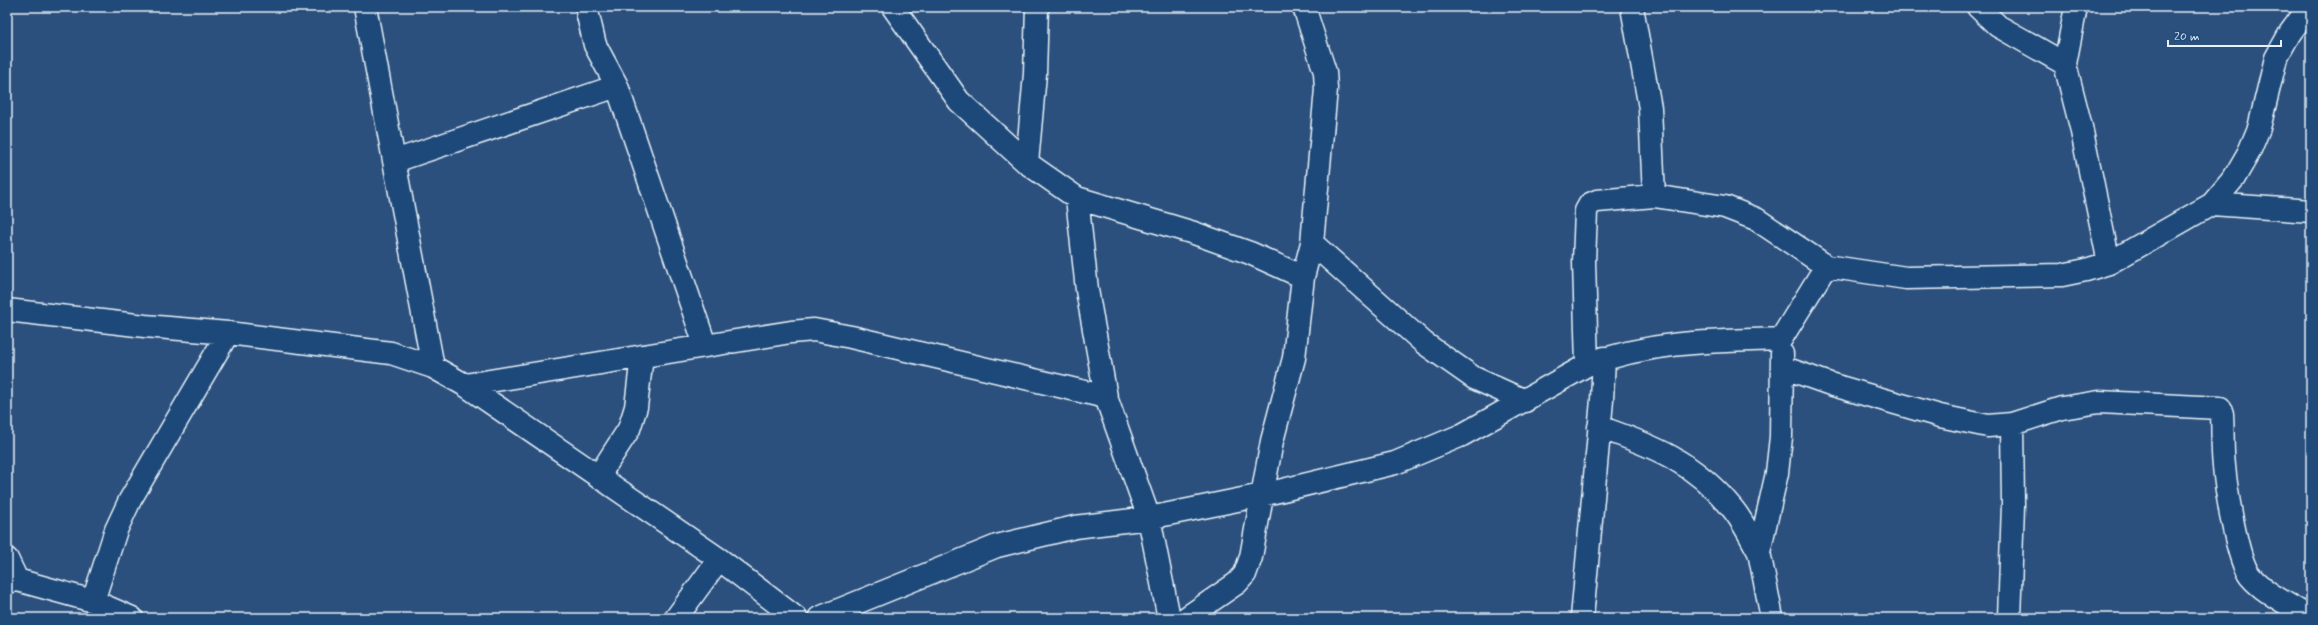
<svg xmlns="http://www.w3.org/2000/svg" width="2318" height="625" font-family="Mynerve,sans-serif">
<rect width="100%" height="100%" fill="#2c507e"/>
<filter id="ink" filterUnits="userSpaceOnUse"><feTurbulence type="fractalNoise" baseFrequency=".025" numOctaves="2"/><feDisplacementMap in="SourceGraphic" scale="8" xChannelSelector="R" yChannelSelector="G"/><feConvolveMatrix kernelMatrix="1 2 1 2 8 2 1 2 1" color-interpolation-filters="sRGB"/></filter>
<g filter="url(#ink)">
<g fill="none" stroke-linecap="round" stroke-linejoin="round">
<defs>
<path id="minor" d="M365,7L433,367
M586,7L595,45L617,86
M893,7L959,101L1027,163L1077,198L1194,233L1250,253L1303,277
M1632,7L1650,108L1654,196
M1978,7L1998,26L2065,64
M2076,7L2065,64L2081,127L2109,263
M395,161L617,86L705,345
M1027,163L1035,74L1037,7
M1077,198L1087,290L1106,397L1149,518L1169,618
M2212,204L2311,211
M1312,243L1424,343L1474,378L1525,401
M7,310L145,326L228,333L391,353L433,367L465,385L719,559L796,618
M1587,365L1584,262L1586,211L1590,204L1597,201L1654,196L1725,207L1756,219L1826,266
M1782,367L1833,385L1940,416L1988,426L2012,424L2062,408L2099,402L2220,408L2222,414C2223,431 2222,449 2224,466C2226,489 2237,560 2250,576C2265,594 2291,605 2310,618
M465,385L791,332L814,330L851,337L1106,397
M1599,427C1654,446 1694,462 1732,508C1743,521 1751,538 1759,552
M598,477L629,429L636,407L642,356
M7,559L17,580
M7,582L17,580L93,601L132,618
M93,601L116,530L130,500L228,333
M676,618L719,559
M819,618L997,546L1075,527L1149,518L1262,495L1395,463L1462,435L1587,365C1652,341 1713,341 1781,339L1826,266L1906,278L2062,275L2086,270L2109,263L2212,204L2234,178L2249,152L2259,128L2276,58L2290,33L2309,7
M1186,618L1237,583L1245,574L1251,557L1272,441L1294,358L1303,277L1312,243L1326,89L1325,72L1304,7
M1582,618L1602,400L1604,358
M1772,618L1759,552L1777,473L1781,437L1782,354
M2009,618L2013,505L2012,424"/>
</defs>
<use href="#minor" stroke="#e8f1f8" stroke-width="25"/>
<use href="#minor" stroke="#1f4a7a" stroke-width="22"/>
</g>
</g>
<rect width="2318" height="625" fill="none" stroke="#1f4a7a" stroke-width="24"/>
<rect x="12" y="12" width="2294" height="601" fill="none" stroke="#e8f1f8" stroke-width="1.5" filter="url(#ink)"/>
<path d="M2168 40v6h113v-6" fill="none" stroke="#e8f1f8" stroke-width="2"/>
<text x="2174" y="40" font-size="12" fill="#e8f1f8" stroke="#1f4a7a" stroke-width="3" paint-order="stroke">20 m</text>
</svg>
